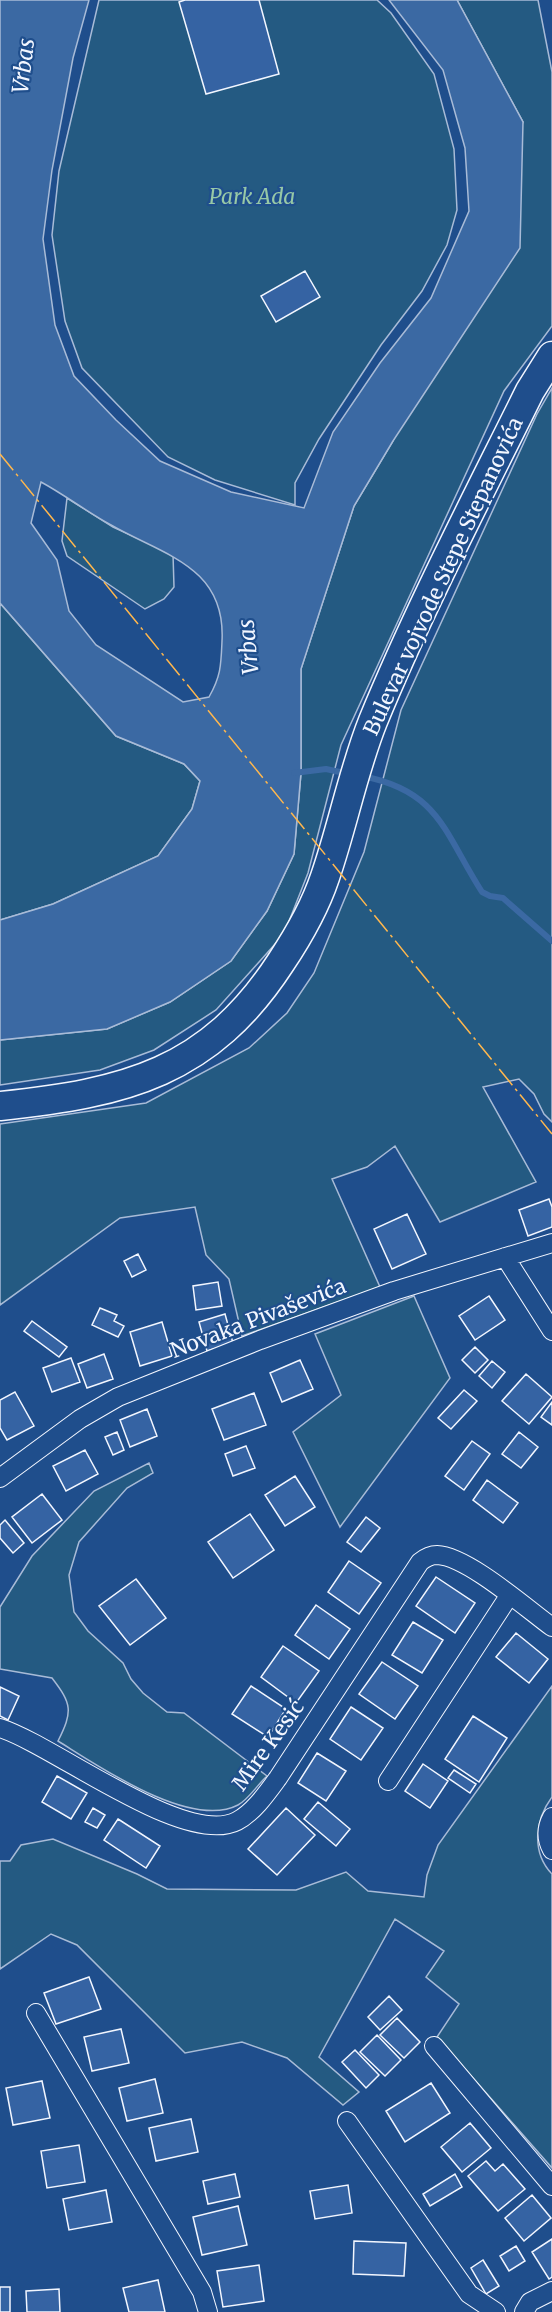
<svg xmlns="http://www.w3.org/2000/svg" width="552" height="2312" font-family="Merriweather,serif">
<rect width="100%" height="100%" fill="#1f4e8c"/>
<path fill="#245a82" stroke="#a8bbd7" stroke-width="1.5" d="M99,0H377L391,13L434,74L454,149L457,210L447,245L422,291L381,345L319,439L295,483V505L215,480L168,457L82,368L65,321L52,235L59,171Z
M457,0H538L552,72V326L504,391L341,745L308,873L284,934L216,1010L154,1050L100,1070L0,1085V1040L107,1029L170,1002L231,961L267,911L294,854L301,773V669L354,506L393,441L523,122Z
M552,388V1122L544,1114L534,1094L519,1079L483,1087L536,1182L440,1222L395,1146L367,1167L332,1179L380,1287L242,1336L229,1279L206,1255L195,1207L120,1218L0,1305V1124L146,1103L249,1048L287,1013L314,973L364,852L401,710L537,414Z
M67,498L113,527L173,554L174,587L164,599L145,609L67,556L62,541Z
M0,603L116,736L184,764L200,781L192,809L158,856L53,904L0,920Z
M414,1296L450,1378L340,1527L293,1432L341,1395L315,1334Z
M149,1463L153,1473L127,1488L79,1542L69,1575L74,1612L88,1631L123,1663L131,1679L143,1693L167,1712L184,1713L267,1776C258,1784 248,1800 238,1805C190,1830 97,1765 58,1741C73,1711 72,1704 52,1678L0,1669V1607L32,1556L94,1491Z
M552,1686V1797C535,1820 531,1852 552,1874V2168L437,2037L459,2004L426,1977L444,1951L395,1919L319,2057L359,2092L343,2105L287,2058L242,2042L185,2053L77,1945L51,1934L0,1969V1861H10L21,1845L53,1839L137,1874L167,1889L296,1890L346,1872L368,1891L424,1897L427,1875L438,1845Z"/>
<path fill="#3b69a3" stroke="#a8bbd7" stroke-width="1.5" fill-rule="evenodd" d="M0,0H89L73,58L52,170L43,239L55,325L74,376L116,420L160,461L231,492L304,508L333,432L380,363L431,298L469,211L465,148L443,70L389,0H457L523,122L520,248L393,441L354,506L301,669V773L294,854L267,911L231,961L170,1002L107,1029L0,1040V920L53,904L158,856L192,809L200,781L184,764L116,736L0,603ZM41,482C65,495 87,512 111,525C163,555 226,566 222,641C221,665 221,676 209,697L183,702L96,645L69,611L57,560L31,523Z"/>
<g fill="none" stroke-linecap="round" stroke-linejoin="round">
<path stroke="#3b69a3" stroke-width="6" d="M294,773L326,769L349,774
M362,776C440,791 444,833 482,892L490,896L503,898L552,941"/>
</g>
<path fill="#3563a3" stroke="#f2f6ff" stroke-width="1.5" d="M185,0H259L279,74L206,94L179,2Z
M305,271L320,297L276,322L261,296Z
M549,1199L552,1207V1227L528,1236L519,1210Z
M407,1214L426,1254L392,1269L374,1229Z
M138,1254L146,1270L132,1277L124,1261Z
M218,1282L222,1306L196,1310L193,1286Z
M489,1296L505,1320L475,1340L459,1316Z
M100,1308L117,1315L114,1321L124,1326L118,1337L92,1325Z
M225,1314L233,1343L207,1351L199,1322Z
M32,1321L67,1347L59,1357L24,1331Z
M162,1322L172,1356L140,1366L130,1332Z
M475,1347L488,1360L475,1373L462,1360Z
M104,1354L113,1379L87,1388L78,1364Z
M71,1358L80,1382L52,1392L43,1368Z
M300,1360L313,1389L282,1402L270,1373Z
M492,1361L505,1372L492,1388L479,1376Z
M526,1374L552,1397L529,1424L502,1401Z
M464,1390L477,1401L451,1429L438,1418Z
M15,1392L34,1426L7,1440L0,1428V1400Z
M254,1393L266,1425L224,1440L212,1409Z
M552,1402V1425L541,1417Z
M147,1409L157,1436L130,1447L120,1420Z
M117,1432L124,1450L113,1455L105,1437Z
M519,1432L538,1447L521,1468L502,1454Z
M472,1441L490,1454L464,1490L445,1476Z
M246,1446L255,1468L233,1476L225,1454Z
M85,1450L98,1474L66,1491L53,1466Z
M295,1476L315,1507L285,1526L265,1495Z
M487,1480L518,1503L503,1523L473,1500Z
M42,1494L62,1520L32,1543L12,1517Z
M250,1514L274,1550L233,1578L208,1542Z
M366,1517L380,1528L361,1552L347,1542Z
M5,1520L24,1543L13,1553L0,1538V1525Z
M349,1561L381,1583L359,1614L328,1592Z
M436,1577L475,1603L455,1633L416,1606Z
M136,1579L166,1618L130,1645L99,1606Z
M316,1605L350,1629L329,1659L295,1635Z
M413,1622L443,1640L422,1673L392,1655Z
M516,1633L548,1659L529,1683L496,1657Z
M283,1646L319,1671L296,1703L261,1677Z
M382,1662L418,1686L395,1719L359,1694Z
M251,1686L286,1709L268,1737L232,1714Z
M0,1687L19,1696L8,1720L0,1716Z
M351,1707L383,1728L361,1760L330,1739Z
M473,1716L507,1738L479,1782L445,1759Z
M317,1753L346,1771L326,1801L298,1783Z
M423,1764L448,1781L430,1808L405,1791Z
M454,1770L476,1784L470,1793L448,1778Z
M57,1776L87,1793L71,1819L42,1802Z
M318,1802L350,1829L336,1846L304,1819Z
M93,1808L105,1815L97,1828L85,1822Z
M286,1808L315,1835L277,1875L248,1849Z
M118,1819L160,1846L146,1868L104,1840Z
M89,1977L101,2009L56,2024L44,1993Z
M389,1996L402,2010L380,2030L368,2017Z
M397,2018L420,2042L404,2058L380,2035Z
M121,2029L129,2063L92,2071L84,2037Z
M377,2035L401,2060L385,2076L360,2052Z
M355,2050L379,2075L366,2088L342,2062Z
M155,2079L163,2113L127,2121L119,2088Z
M42,2081L50,2118L13,2125L6,2088Z
M431,2083L450,2113L405,2142L386,2111Z
M191,2119L198,2152L156,2161L149,2128Z
M470,2123L491,2148L462,2172L441,2147Z
M79,2145L85,2182L47,2188L41,2151Z
M486,2161L495,2171L503,2164L525,2189L498,2211L468,2176Z
M235,2174L240,2197L208,2204L203,2181Z
M455,2174L462,2187L430,2206L423,2194Z
M348,2185L352,2213L315,2219L310,2191Z
M106,2190L112,2222L69,2230L63,2199Z
M532,2195L551,2218L524,2241L505,2218Z
M238,2206L247,2245L202,2255L193,2217Z
M552,2239V2277L549,2279L532,2252Z
M354,2241L406,2243L404,2276L353,2274Z
M516,2246L525,2261L509,2271L500,2256Z
M483,2260L499,2286L486,2294L471,2268Z
M259,2265L264,2301L223,2307L217,2271Z
M158,2280L165,2312H129L123,2288Z
M0,2287H10V2312H0Z
M59,2289L60,2312H27L26,2291Z"/>
<g fill="none" stroke-linecap="round" stroke-linejoin="round">
<defs>
<path id="minor" d="M505,1257L552,1331
M0,1478L80,1419L118,1397L260,1340L394,1291L552,1243
M0,1728C54,1745 185,1848 237,1821C253,1813 267,1793 278,1778L420,1562C425,1558 431,1555 437,1555C467,1556 526,1608 552,1627
M388,1781L509,1596
M552,1817C546,1828 546,1839 552,1850
M36,2013L202,2292L208,2312
M434,2046L552,2186
M347,2121L469,2294L496,2312
M524,2312L530,2302L552,2291"/>
<path id="primary" d="M0,1106C125,1093 209,1073 281,962C299,935 315,907 325,877C343,825 353,771 373,721C419,609 476,500 530,391L552,356"/>
</defs>
<use href="#minor" stroke="#f2f6ff" stroke-width="20"/>
<use href="#primary" stroke="#f2f6ff" stroke-width="31"/>
<use href="#minor" stroke="#1f4e8c" stroke-width="18"/>
<use href="#primary" stroke="#1f4e8c" stroke-width="28"/>
<path stroke="#ffb74d" stroke-width="1.5" stroke-dasharray="21 4.5 3 4.5" stroke-linecap="butt" d="M0,454L552,1134"/>
</g>
<g text-anchor="middle" dominant-baseline="central" stroke-width="4.5" stroke-linejoin="round" paint-order="stroke">
<g font-size="21" font-style="italic" fill="#97c8a6" stroke="#1f4e8c">
<text x="252" y="196">Park Ada</text>
</g>
<g font-size="21" fill="#f2f6ff" stroke="#1f4e8c">
<text transform="translate(443 576) rotate(-65)">Bulevar vojvode Stepe Stepanovića</text>
<text transform="translate(258 1318) rotate(-21)">Novaka Pivaševića</text>
<text transform="translate(268 1745) rotate(-54)">Mire Kesić</text>
</g>
<g font-size="22" font-style="italic" fill="#f2f6ff" stroke="#1f4e8c">
<text transform="translate(23 66) rotate(-83)">Vrbas</text>
<text transform="translate(248 647) rotate(-95)">Vrbas</text>
</g>
</g>
</svg>
